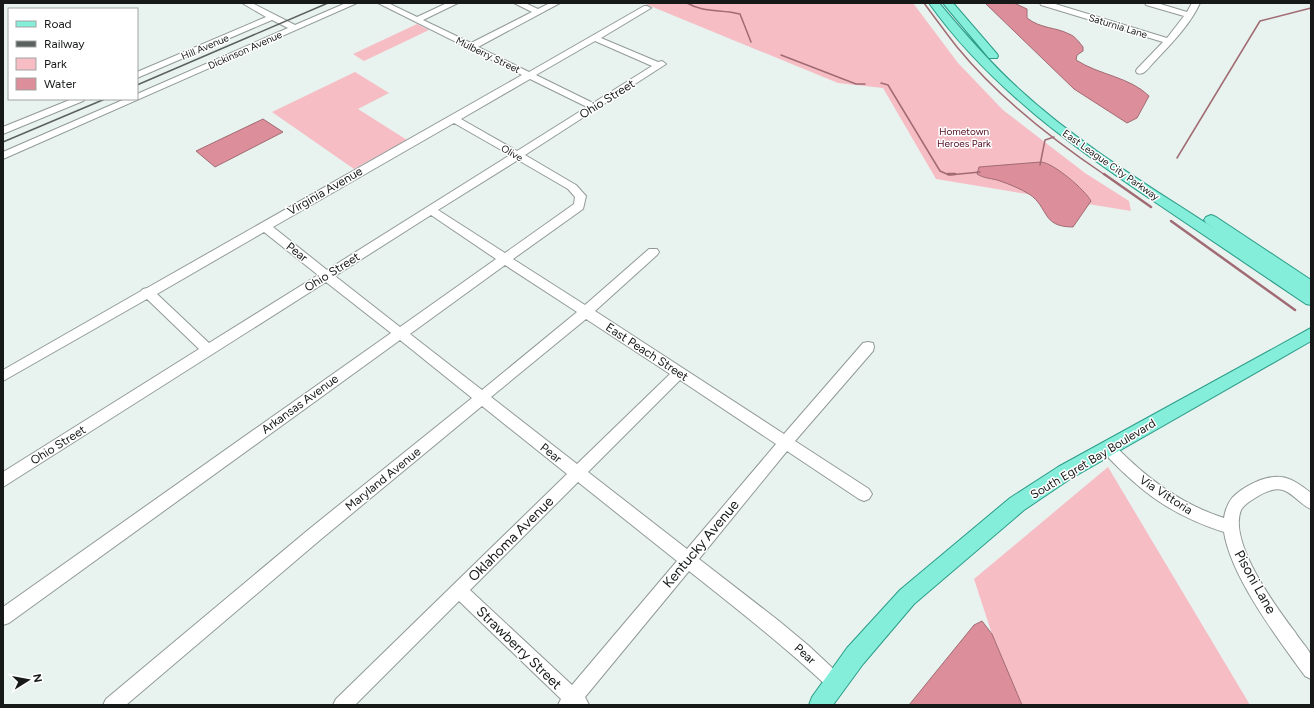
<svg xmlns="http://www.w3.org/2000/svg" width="1314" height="708" font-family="Figtree,sans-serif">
<rect width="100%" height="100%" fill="#e8f2ef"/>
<path fill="#f6bdc5" d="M643,3H913L958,63L1003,110L1085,173L1129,201L1131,211L936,179L883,88L838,83Z
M417,24L429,30L364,61L353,54Z
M355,72L389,93L358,109L407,140L354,169L272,112Z
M1108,467L1250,705H1022L992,634L974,579Z"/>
<path fill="#dc8e9a" stroke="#a16b73" d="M985,3H1014L1027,9V18C1041,29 1056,27 1069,34C1075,36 1079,42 1083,47V51L1077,55L1076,60C1099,75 1130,77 1149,96L1137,118L1127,123L1074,89Z
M263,119L283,132L215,167L196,151Z
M1041,162C1054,163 1085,190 1091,201L1073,227C1041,227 1049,207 1029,194C1021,189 1009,184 1000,181C992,178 985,179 977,174L979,167Z
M982,621L992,634L1022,705H909L974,625Z"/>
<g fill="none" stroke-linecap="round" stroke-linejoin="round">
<path stroke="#a16b73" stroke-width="1.5" d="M687,3C704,13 722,9 740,14L751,42
M924,3C935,18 946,33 957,47C997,96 1053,140 1105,175
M781,55L856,84H865
M881,83L888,85L940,171L949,175L980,172
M1177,158L1260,21L1311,8
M1040,165L1045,140L1054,137"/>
<path stroke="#a16b73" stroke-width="2.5" d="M948,174H955
M1104,174L1151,207
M1171,221L1295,310"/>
<defs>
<path id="minor" d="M242,3H252L295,25L346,3H357L3,159V152L125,99H137V94L288,28L272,20L137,78V72L266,17Z
M378,3H388L417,17L447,3H458L423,20L471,43L532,12L514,3H525L538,9L550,3H560L478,47L529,72L644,6H647L651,8L601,38L658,62L662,61L666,64L525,155L576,185L586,196L583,209L513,259L585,305L649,249H657L659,252L657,255L595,311L784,434L863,343L868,342L873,343L874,347L873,351L795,441L869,489L872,494L869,499L864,501L859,499L787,451L699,559L779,621L809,646L841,676L844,682L841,688L835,691L829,688C784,646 737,609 689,571L585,697L589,705H558L561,699L459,601L355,705H333L336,699L567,474L482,406L320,540L126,705H103L106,699L308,530L472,398L400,340L9,623L3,625V607L391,333L326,282L3,487V472L199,349L147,299L3,381V370L141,291L143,289L147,288L522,75ZM595,41L652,66L593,103L536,75ZM530,79L587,107L517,151L461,119ZM454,123L510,155L327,270L273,227ZM518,160L568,189L575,197L574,204L505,253L438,210ZM431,215L496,259L400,327L335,276ZM264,232L318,275L209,343L157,294ZM505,265L577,312L482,390L410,334ZM586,319L670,374L577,464L491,397ZM680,380L776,444L687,549L588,472ZM578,482L677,561L572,685L470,590Z
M1040,3H1052L1167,38L1184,16L1146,5L1145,3H1157L1187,12L1192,3H1200C1190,25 1171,44 1154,62C1151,65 1147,71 1143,73C1140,74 1139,74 1137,73L1136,71L1137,69L1163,42L1041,5Z
M72,99H85L83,101L3,134V127Z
M1108,442L1113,444C1145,477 1180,504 1224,518C1225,511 1228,503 1232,498C1242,487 1265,475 1281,477C1292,478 1302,486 1311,493V509C1301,505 1294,494 1283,490C1274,487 1263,493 1255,498C1250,501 1244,505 1241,510C1228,542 1276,607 1295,632C1299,639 1307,647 1311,655C1313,661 1311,672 1311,679L1305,676C1278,639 1231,577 1224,532C1171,515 1141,492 1103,452L1101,448L1103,444Z"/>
<path id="major" d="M929,3H939C965,34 990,63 1020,90C1080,145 1151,187 1218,231L1206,223L1204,220L1206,217L1211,215L1216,217L1311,280V305L1306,304C1256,270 1207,237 1158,204C1073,147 989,87 929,3Z
M943,3H953L997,54L998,56L997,58H989Z
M1311,328V341L1070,479L1024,510L914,604L863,664L833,705H809L812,697L847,648L900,590L1010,498L1058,467Z"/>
</defs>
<use href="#minor" stroke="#919a97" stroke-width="2"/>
<use href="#major" stroke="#2a9c87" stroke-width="2"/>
<use href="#minor" fill="#fff" fill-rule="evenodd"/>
<use href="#major" fill="#85eedb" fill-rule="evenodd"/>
<path stroke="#5b615f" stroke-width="1.5" d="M137,85L328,3
M3,142L105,99"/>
</g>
<g text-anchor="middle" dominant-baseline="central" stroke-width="3" stroke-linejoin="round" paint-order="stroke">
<g font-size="10" fill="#161918" stroke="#fff">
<text transform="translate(1118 26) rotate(17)">Saturnia Lane</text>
<text transform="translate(205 47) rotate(-23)">Hill Avenue</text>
<text transform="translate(245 50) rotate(-24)">Dickinson Avenue</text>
<text transform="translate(488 55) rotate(26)">Mulberry Street</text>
<text transform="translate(512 153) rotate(30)">Olive</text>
<text transform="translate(1111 165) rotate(35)">East League City Parkway</text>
</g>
<g font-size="10" fill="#510b20" stroke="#fff">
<text x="964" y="131">Hometown<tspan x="964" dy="12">Heroes Park</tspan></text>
</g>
<g font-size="12" fill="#161918" stroke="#fff">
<text transform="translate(607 99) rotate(-32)">Ohio Street</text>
<text transform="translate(325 191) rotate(-30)">Virginia Avenue</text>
<text transform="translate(297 252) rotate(38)">Pear</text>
<text transform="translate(332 272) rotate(-32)">Ohio Street</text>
<text transform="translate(647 352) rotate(33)">East Peach Street</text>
<text transform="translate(300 404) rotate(-36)">Arkansas Avenue</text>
<text transform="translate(58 445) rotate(-32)">Ohio Street</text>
<text transform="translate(551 453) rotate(38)">Pear</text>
<text transform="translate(1093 459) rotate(-31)">South Egret Bay Boulevard</text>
<text transform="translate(383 479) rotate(-39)">Maryland Avenue</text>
<text transform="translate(1166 495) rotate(33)">Via Vittoria</text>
<text transform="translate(805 654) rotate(42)">Pear</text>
</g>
<g font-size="14" fill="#161918" stroke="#fff">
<text transform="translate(511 539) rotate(-45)">Oklahoma Avenue</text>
<text transform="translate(701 544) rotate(-50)">Kentucky Avenue</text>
<text transform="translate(1255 582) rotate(61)">Pisoni Lane</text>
<text transform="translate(519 648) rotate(44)">Strawberry Street</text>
</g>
</g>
<rect width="1314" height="708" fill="none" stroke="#161918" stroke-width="8"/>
<rect x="8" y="8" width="130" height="92" fill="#ffffff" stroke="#a2a3a3"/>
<rect x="16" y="21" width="20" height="6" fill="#85eedb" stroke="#a2a3a3"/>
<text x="44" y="28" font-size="12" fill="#161918">Road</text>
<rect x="16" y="41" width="20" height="6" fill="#5b615f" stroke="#a2a3a3"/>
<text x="44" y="48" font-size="12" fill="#161918">Railway</text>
<rect x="16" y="58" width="20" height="12" fill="#f6bdc5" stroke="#a2a3a3"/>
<text x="44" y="68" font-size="12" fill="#161918">Park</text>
<rect x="16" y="78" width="20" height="12" fill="#dc8e9a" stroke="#a2a3a3"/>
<text x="44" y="88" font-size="12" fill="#161918">Water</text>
<g transform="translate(28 680) rotate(79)" stroke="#ffffff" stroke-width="3" paint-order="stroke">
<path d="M0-3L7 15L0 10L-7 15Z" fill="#161918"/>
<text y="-6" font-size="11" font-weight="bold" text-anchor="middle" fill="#161918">N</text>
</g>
</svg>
